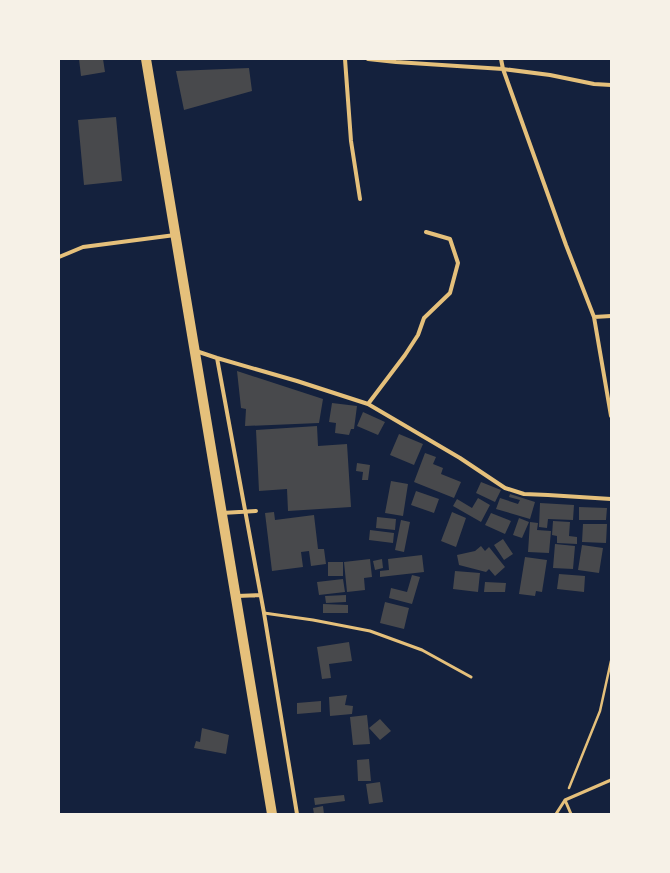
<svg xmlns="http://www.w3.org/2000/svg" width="670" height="873" font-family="'Public Sans',sans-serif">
<rect width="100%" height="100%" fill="#14213d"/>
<path fill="#48494c" d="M79,59H103L105,72L81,76Z
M249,68L252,91L184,110L176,71Z
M116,117L122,181L84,185L78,120Z
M237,371L323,399L319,423L245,426L246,409L241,408Z
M332,403L357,406L354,429H351L349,435L335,433L336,423L329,422Z
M363,412L385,422L378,435L357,426Z
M317,426L318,446L347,444L351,507L288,511L287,489L259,491L256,430Z
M399,434L423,444L414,465L390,455Z
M425,453L436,457L433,464L443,468L441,474L461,482L454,498L414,482Z
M357,463L370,465L368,480H362L363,472L356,471Z
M391,481L408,484L403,516L385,513Z
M481,482L501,490L495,502L476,493Z
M416,491L439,499L434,513L411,505Z
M510,494L535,502L530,519L496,509L500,498L518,504L520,500L509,497Z
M478,498L490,505L481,522L453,506L457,499L472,508Z
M540,503L574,505L573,520L548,519L547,528L539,527Z
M579,507L607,508L606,520H579Z
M274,512L275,520L314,515L318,549H324L326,564L311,566L309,551L301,552L303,567L272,571L265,513Z
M452,512L466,518L456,547L441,541Z
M491,513L511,521L505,534L485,525Z
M377,517L396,519L395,530L376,528Z
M519,518L529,522L522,538L513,535Z
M401,520L410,522L404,552L395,550Z
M553,521L570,522L569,536L577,537V544L557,543V536L552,535Z
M530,522L538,523L537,530L551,531L549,553L528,552Z
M583,524H607L606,543L582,542Z
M370,530L394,533L393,543L369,540Z
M503,539L513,554L504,560L494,545Z
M555,544L575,546L573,569L553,568Z
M582,545L603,548L599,573L578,570Z
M481,546L485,551L489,547L505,567L495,576L489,569L486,572L459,565L457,555L475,551Z
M422,555L424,572L380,577V571L389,570L388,559Z
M525,557L547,560L542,592L536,591L535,596L519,594Z
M370,559L372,577L364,578L365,590L347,592L344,562Z
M382,559L383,568L375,570L373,561Z
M328,562H343V576H328Z
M455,571L480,573L478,592L453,589Z
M559,574L585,576L584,592L557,589Z
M412,575L420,577L412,604L389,598L391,588L407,592Z
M343,579L345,592L319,595L317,582Z
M485,582L506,583L505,592H484Z
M346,595V602L326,603L325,596Z
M385,602L409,608L404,629L380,623Z
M323,604L348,605V613H323Z
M349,642L352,661L329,664L331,678L322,679L317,647Z
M347,695L345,705L353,706L352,714L330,716L329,697Z
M321,701V712L297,714V703Z
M367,715L370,744L353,745L350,717Z
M380,719L391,731L380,740L369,728Z
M202,728L229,735L226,754L194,748L196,741L200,742Z
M369,759L371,781H358L357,760Z
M380,782L383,802L369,804L366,784Z
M344,795L345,801L315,805L314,798Z
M323,806L324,814H314L313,808Z"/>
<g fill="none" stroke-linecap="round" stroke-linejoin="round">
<path stroke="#e5c07b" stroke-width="2.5" d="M569,788L600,711L611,661"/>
<path stroke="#e5c07b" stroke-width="3" d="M264,613L313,620L370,631L422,650L471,677
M565,800L571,814
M556,814L565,800L611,780"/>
<path stroke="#e5c07b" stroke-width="4" d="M345,59L351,141L360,199
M368,59L396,62L503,69L550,75L594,84L611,85
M501,59L503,69L566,245L594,317L611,416
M59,257L83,247L175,235
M594,317L611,316
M196,351L217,358L297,381L368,404L460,458L505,488L524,494L548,495L611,499
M217,358L264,613L297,814
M368,404L405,355L418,335L424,318L450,293L458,263L450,239L426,232
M222,513L256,511
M237,596L260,595"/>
<path stroke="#e5c07b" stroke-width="10" d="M146,59L272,814"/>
</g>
<rect width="670" height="873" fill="none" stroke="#f6f1e7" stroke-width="120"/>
</svg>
